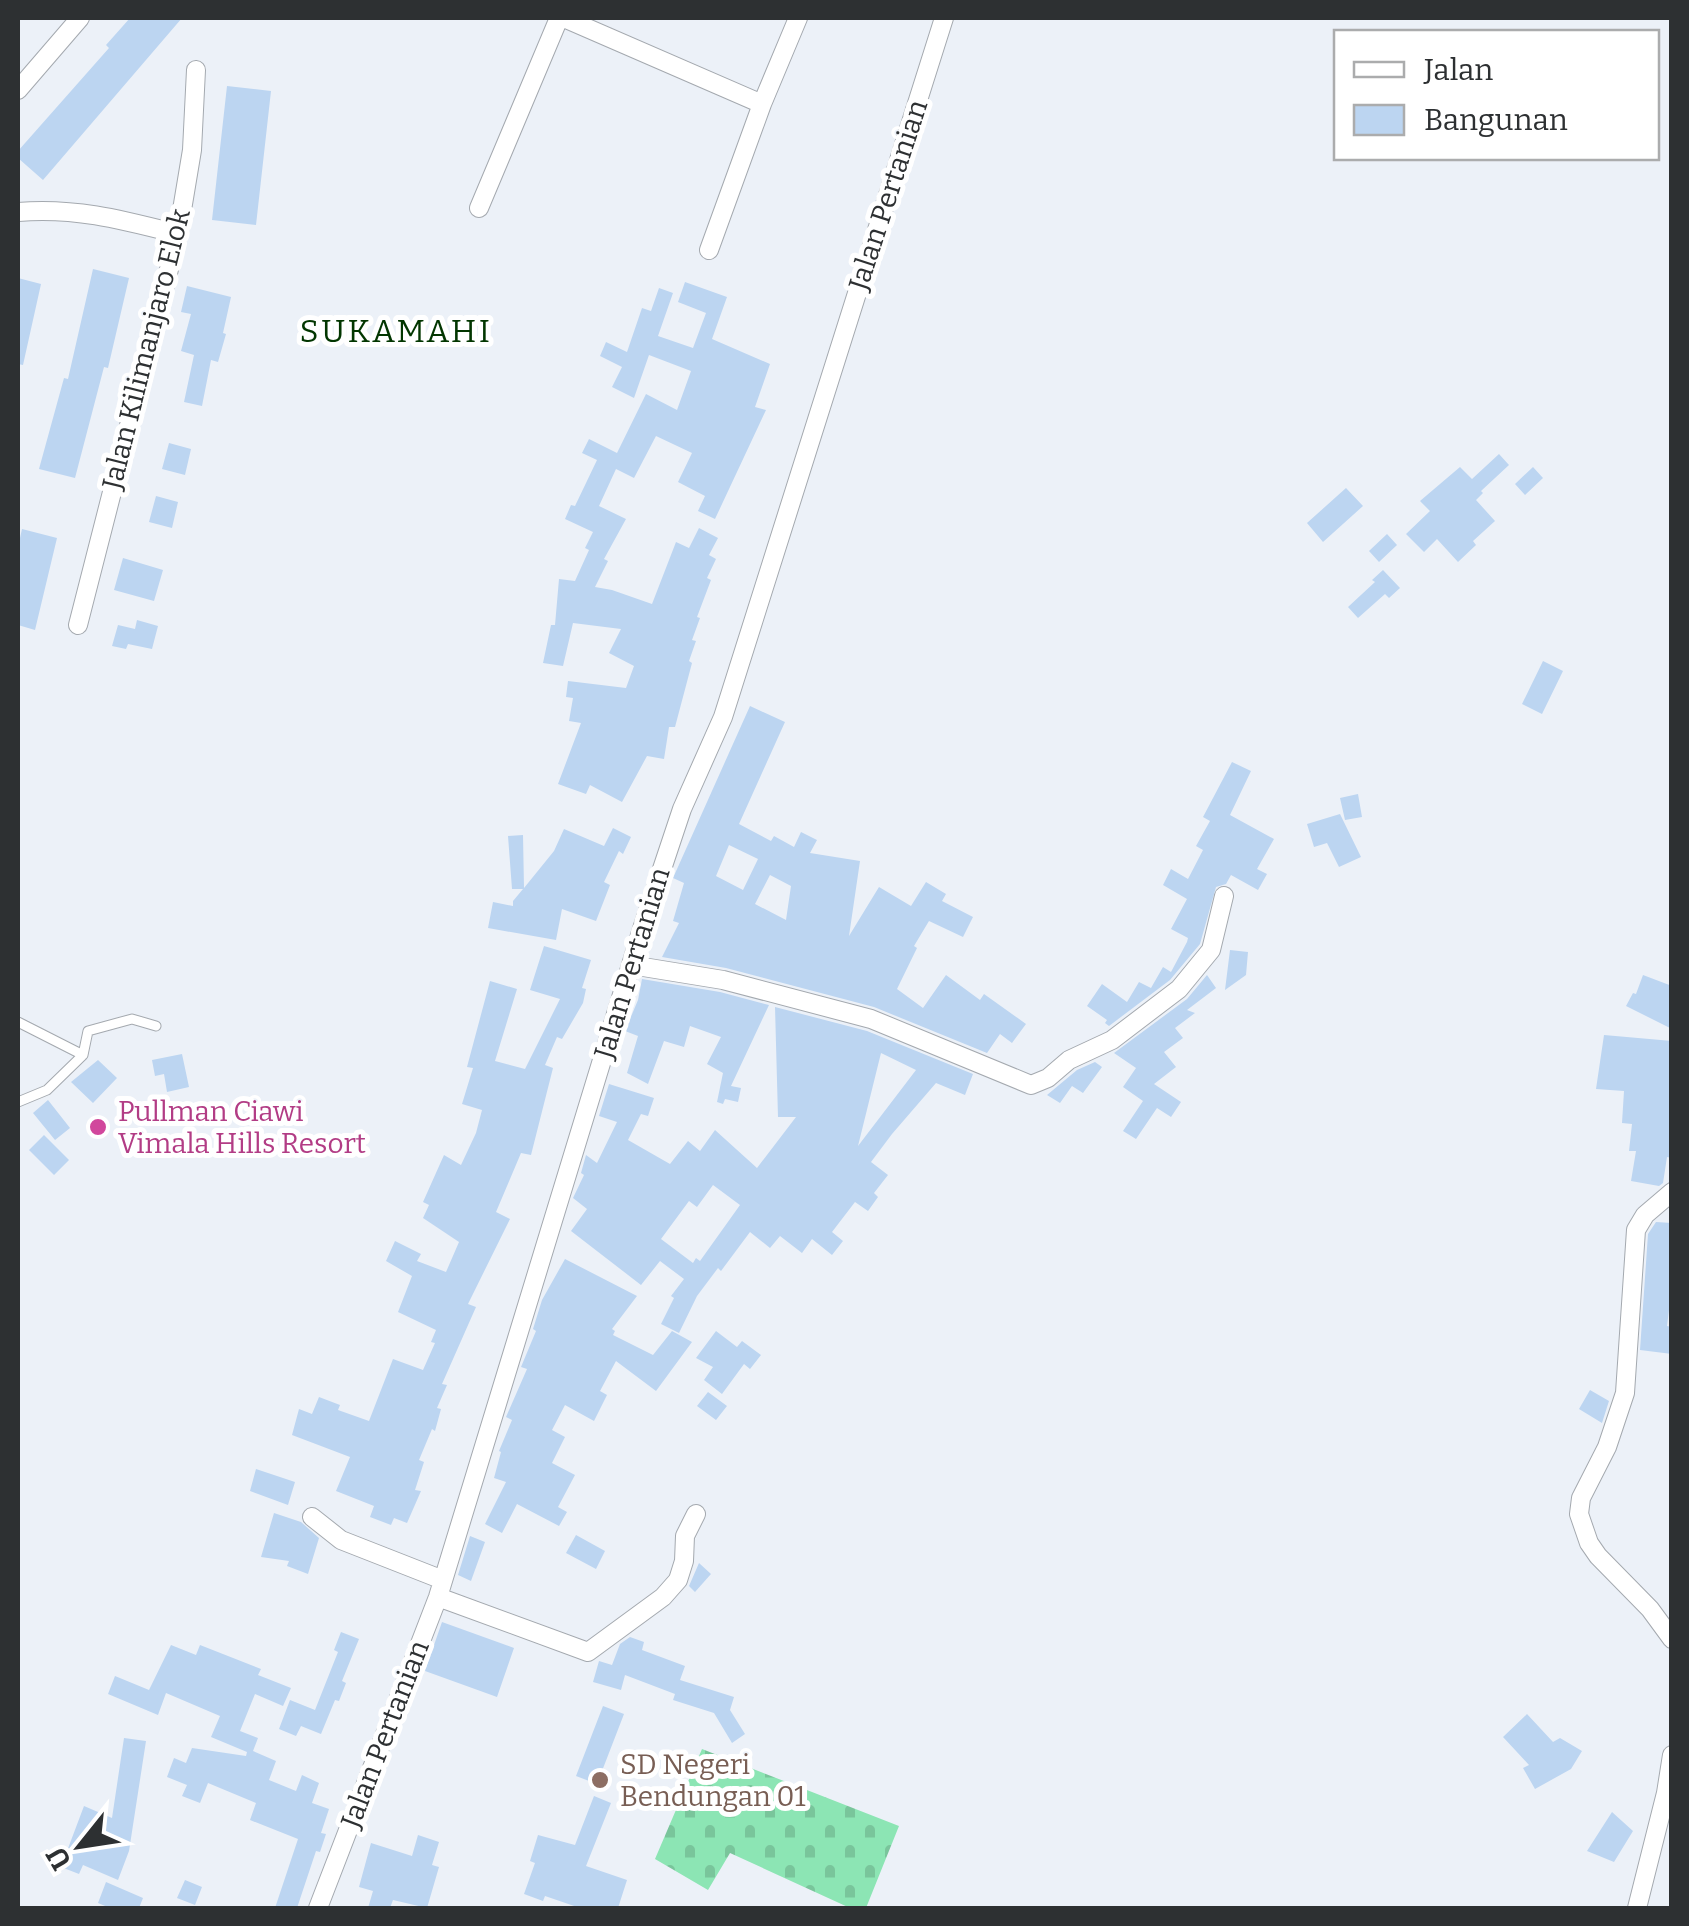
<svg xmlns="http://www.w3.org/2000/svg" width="1689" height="1926" font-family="Bitter,serif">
<defs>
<pattern id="cemetery-stones" width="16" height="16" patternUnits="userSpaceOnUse" patternTransform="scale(2.5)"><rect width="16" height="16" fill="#8ce5b4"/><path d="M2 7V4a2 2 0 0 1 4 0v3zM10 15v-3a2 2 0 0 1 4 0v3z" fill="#79c59b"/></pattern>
</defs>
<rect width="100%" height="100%" fill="#ecf1f8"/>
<path fill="url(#cemetery-stones)" d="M702,1749L899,1826L866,1908H850L730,1853L708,1890L655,1859Z"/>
<path fill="#bcd5f1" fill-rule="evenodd" d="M130,18H182L43,180L18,158V151L109,48L106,45Z
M227,86L271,91L256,225L212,220Z
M93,269L129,278L108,368L104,367L75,478L39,469L64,378L68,379Z
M18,278L41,284L23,365L18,364Z
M685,282L727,297L712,339L770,364L755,407L766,410L715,519L698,511L705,496L678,482L692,453L656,436L634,478L616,469L599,506L626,519L604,559L608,561L595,587L612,590L652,604L676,542L689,548L699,528L718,538L709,555L716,559L707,578L711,580L697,617L700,618L692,640L696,641L689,661L692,663L675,727H669L664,759L647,756L622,802L590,785L586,794L558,784L581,723L569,721L573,698L566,697L568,681L626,688L634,666L609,653L621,629L573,623L563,666L543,663L551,625H555L559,579L575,581L589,550L585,548L593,532L565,519L571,505L575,506L597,460L582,453L589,439L617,453L646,394L677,410L691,371L649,355L634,398L612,387L622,367L600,356L606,342L627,352L642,308L651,311L659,288L673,293L658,336L693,348L706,313L678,302Z
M187,286L231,297L223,333L226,334L218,362L211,360L202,406L184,402L194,355L181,351L191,314L181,312Z
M169,443L191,449L185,475L162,469Z
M1499,454L1509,465L1481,491L1483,493L1476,500L1495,521L1473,541L1476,545L1458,562L1437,539L1424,552L1406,534L1430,511L1420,501L1460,467L1472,479Z
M1533,467L1543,478L1525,495L1515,484Z
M1346,488L1363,506L1323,542L1307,523Z
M156,496L178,502L172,528L149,522Z
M22,529L57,538L35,630L18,625V547Z
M1387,534L1397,545L1379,562L1369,551Z
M123,558L163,570L154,601L114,590Z
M1383,570L1400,588L1389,598L1385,594L1358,618L1348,607L1375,582L1372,580Z
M137,620L158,626L152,649L128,644L126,649L112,646L118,625L135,629Z
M1543,661L1563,671L1542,714L1522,704Z
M750,706L785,722L739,824L771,841L774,836L794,847L801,832L817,840L810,853L860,861L849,936L879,887L911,906L926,882L946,894L942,901L973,917L963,937L929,921L914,946L917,948L897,989L923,1008L946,975L980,1000L984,994L1026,1024L1012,1043L1000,1034L987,1053L874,1007L726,968L662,957L679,923L673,921L684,883L673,878ZM729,845L758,859L743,890L716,876ZM770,875L791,886L786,920L755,904Z
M1232,762L1251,771L1230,815L1274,839L1257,869L1267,874L1258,890L1231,875L1226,884L1216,887L1200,944L1170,980L1109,1026L1105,1023L1107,1020L1087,1006L1102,984L1127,1002L1139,982L1151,988L1163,967L1171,972L1187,942L1188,938L1171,929L1187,899L1163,885L1171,869L1188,879L1203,850L1196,846L1210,821L1203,817Z
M1358,794L1362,817L1345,820L1340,798Z
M1340,814L1361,857L1339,867L1327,843L1314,847L1307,824Z
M613,828L631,837L623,854L619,851L604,882L610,885L596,921L562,909L556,940L488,928L493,902L513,906V901L523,889H512L508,836L523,835L524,888L554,851L564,829L604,846Z
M544,946L591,960L582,988L586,989L583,1003L562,1039L557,1037L545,1065L553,1068L531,1155L521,1153L496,1212L510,1219L468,1304L476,1307L442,1384L447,1385L437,1408L441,1409L435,1431L432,1429L419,1460L424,1462L415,1490L421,1491L407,1523L394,1518L391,1525L370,1517L374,1506L336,1491L350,1457L292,1435L299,1409L312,1414L319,1397L340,1405L338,1410L369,1421L393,1359L423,1370L435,1343L431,1342L436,1330L398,1312L412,1276L386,1261L395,1241L421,1254L417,1261L446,1272L459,1242L423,1218L429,1205L423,1202L444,1155L461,1165L476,1133L482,1110L462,1104L473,1068L467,1067L490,981L517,989L495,1061L525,1069L560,999L530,990Z
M1230,950L1248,952L1246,975L1225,990Z
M1207,975L1216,988L1187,1010L1195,1013L1175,1028L1183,1038L1164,1052L1176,1067L1154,1084L1181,1102L1171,1117L1157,1108L1136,1139L1123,1131L1143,1101L1123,1087L1136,1068L1114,1053L1187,999Z
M1643,975L1672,986V1029L1626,1006L1633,993L1636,994Z
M642,979L720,992L769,1005L731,1086L741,1088L738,1102L725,1099L723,1104L717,1102L723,1073L707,1064L721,1037L690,1026L684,1047L664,1041L648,1084L627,1073L638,1036L625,1031L638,1000Z
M775,1007L867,1031L973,1074L965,1095L936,1083L892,1134L871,1162L888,1175L874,1193L878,1197L868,1211L855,1202L832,1232L843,1241L832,1255L812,1239L802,1253L780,1236L770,1248L750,1232L721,1271L718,1268L697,1296L679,1333L661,1324L674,1298L671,1296L684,1279L660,1261L641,1285L571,1231L587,1209L573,1198L584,1175L581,1173L586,1155L597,1163L617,1122L599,1116L609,1084L654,1098L648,1116L641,1114L628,1140L670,1164L688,1141L700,1151L715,1130L757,1168L796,1117H778ZM881,1053L916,1070L858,1146ZM713,1185L740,1205L700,1261L696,1258L693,1263L661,1239L689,1201L697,1207Z
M1604,1035L1672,1041V1158L1667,1157L1663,1183L1659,1186L1631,1181L1636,1151H1629L1632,1124L1622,1123L1624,1091L1596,1089Z
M182,1054L189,1087L167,1092L164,1074L155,1076L152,1060Z
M98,1060L117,1078L93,1103L71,1082Z
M1095,1062L1102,1067L1083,1093L1072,1086L1060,1103L1047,1095L1077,1070Z
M48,1100L70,1128L55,1140L33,1113Z
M44,1135L69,1160L54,1175L29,1150Z
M1656,1222L1672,1223V1286L1667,1326L1672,1327V1354L1640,1350L1648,1234Z
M565,1259L637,1296L612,1329L615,1331L613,1335L653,1355L672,1331L692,1342L656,1391L616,1361L600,1391L607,1395L594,1421L565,1405L552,1430L565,1437L552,1463L575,1475L558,1507L567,1512L559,1526L517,1504L502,1533L485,1524L506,1482L494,1478L501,1452L499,1451L512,1420L506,1417L527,1369L521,1367L536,1331L533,1329L542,1300Z
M716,1331L737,1347L742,1341L761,1355L750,1369L744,1364L722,1394L704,1380L713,1367L696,1358Z
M1590,1390L1609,1401L1602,1423L1579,1409Z
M708,1392L727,1406L716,1420L697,1406Z
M256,1469L295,1482L288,1505L250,1491Z
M274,1513L301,1522L319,1538L308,1574L287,1566L289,1561L261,1557Z
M576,1535L605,1551L596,1569L566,1553Z
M470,1536L485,1542L471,1581L458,1575Z
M699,1563L711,1574L695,1592L689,1586Z
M442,1622L514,1648L497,1697L425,1671Z
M341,1632L359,1639L342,1681L346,1683L339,1701L335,1700L321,1734L301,1726L296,1736L279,1729L290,1700L315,1710L338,1652L334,1650Z
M630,1637L644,1642L642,1650L685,1666L680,1680L734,1697L730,1710L745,1734L732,1743L714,1713L673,1700L675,1694L625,1675L621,1690L593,1682L599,1661L612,1665L620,1644Z
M171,1645L196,1655L200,1645L261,1669L258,1675L291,1688L283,1706L255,1694L240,1731L258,1738L253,1751L276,1761L269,1780L296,1791L302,1775L319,1783L312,1803L329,1809L321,1833L326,1834L320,1852L316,1851L297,1908H275L298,1839L250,1820L256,1803L208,1783L200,1803L182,1796L187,1785L167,1777L174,1758L186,1763L192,1748L246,1756L247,1752L211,1737L220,1716L166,1693L158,1715L108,1694L115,1676L149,1690Z
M603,1706L624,1714L597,1784L576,1776Z
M1527,1714L1553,1742L1560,1738L1582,1751L1571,1769L1535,1789L1523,1768L1529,1765L1503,1737Z
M124,1738L146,1741L129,1851L118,1880L83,1865L79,1874L61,1867L84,1806L112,1818Z
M594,1796L611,1803L586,1866L627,1880L618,1908H580L545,1896L543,1901L524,1894L535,1863L530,1861L538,1835L575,1845Z
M1612,1812L1633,1831L1614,1862L1587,1851Z
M418,1835L439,1842L432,1865L439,1867L427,1908L393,1900L390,1908H368L373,1891L359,1887L371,1843L412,1856Z
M185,1880L202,1887L195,1905L177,1898Z
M106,1882L143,1898L139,1908H110L98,1903Z"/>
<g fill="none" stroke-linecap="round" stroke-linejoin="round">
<defs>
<path id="service" d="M18,1022L83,1055
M18,1102L47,1090L83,1055L88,1031L132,1019L156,1026"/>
<path id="minor" d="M564,18L762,104
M18,90L80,18
M479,208L559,18
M18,212C75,207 123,220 178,234
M709,250L762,104L798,18
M78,625L178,234L192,150L196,70
M631,965L723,980L871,1019L1031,1085L1048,1078L1069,1060L1112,1040L1179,989L1211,950L1224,896
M1672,1192L1645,1215L1636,1230L1625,1393L1607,1447L1581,1498L1579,1514L1589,1543L1598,1556L1650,1609L1672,1639
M312,1517L341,1540L443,1580
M438,1597L588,1652L663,1597L678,1580L684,1561L685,1536L696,1514
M318,1908L438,1597L642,929L682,809L723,717L944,18
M1637,1908L1666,1793L1672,1755"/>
</defs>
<use href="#service" stroke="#a4a9af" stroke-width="11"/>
<use href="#minor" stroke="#a4a9af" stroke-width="20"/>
<use href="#service" stroke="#fff" stroke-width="9"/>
<use href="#minor" stroke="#fff" stroke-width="18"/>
</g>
<circle fill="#d1479c" stroke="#fff" stroke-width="4" cx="98" cy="1127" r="10"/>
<circle fill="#8d6e63" stroke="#fff" stroke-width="4" cx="600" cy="1780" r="10"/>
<g text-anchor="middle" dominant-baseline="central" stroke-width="10" stroke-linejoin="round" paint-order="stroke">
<g font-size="28" fill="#2d3032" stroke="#fff">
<text transform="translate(888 195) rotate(-72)">Jalan Pertanian</text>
<text transform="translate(146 349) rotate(-76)">Jalan Kilimanjaro Elok</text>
<text transform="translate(632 963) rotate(-73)">Jalan Pertanian</text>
<text transform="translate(385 1734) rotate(-69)">Jalan Pertanian</text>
</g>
<g font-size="28" fill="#b23c85" stroke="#fff" text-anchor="start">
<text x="118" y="1111">Pullman Ciawi<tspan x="118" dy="32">Vimala Hills Resort</tspan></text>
</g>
<g font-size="28" fill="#785e54" stroke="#fff" text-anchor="start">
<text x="620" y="1764">SD Negeri<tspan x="620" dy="32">Bendungan 01</tspan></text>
</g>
<g font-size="32" letter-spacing="2.5" fill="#023600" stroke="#fff">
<text x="396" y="331">SUKAMAHI</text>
</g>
</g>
<rect width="1689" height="1926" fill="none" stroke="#2d3032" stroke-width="40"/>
<rect x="1334" y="30" width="325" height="130" fill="#ffffff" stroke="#abacad" stroke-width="2.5"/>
<rect x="1354" y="62" width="50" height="15" fill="#ffffff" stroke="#abacad" stroke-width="2.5"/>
<text x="1424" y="80" font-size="30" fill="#2d3032">Jalan</text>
<rect x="1354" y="105" width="50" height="30" fill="#bcd5f1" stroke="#abacad" stroke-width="2.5"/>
<text x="1424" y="130" font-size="30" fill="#2d3032">Bangunan</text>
<g transform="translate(80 1846) rotate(240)" stroke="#ffffff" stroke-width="8" paint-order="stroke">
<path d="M0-8L18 38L0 25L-18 38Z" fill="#2d3032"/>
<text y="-15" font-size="28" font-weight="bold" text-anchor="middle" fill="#2d3032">U</text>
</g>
</svg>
